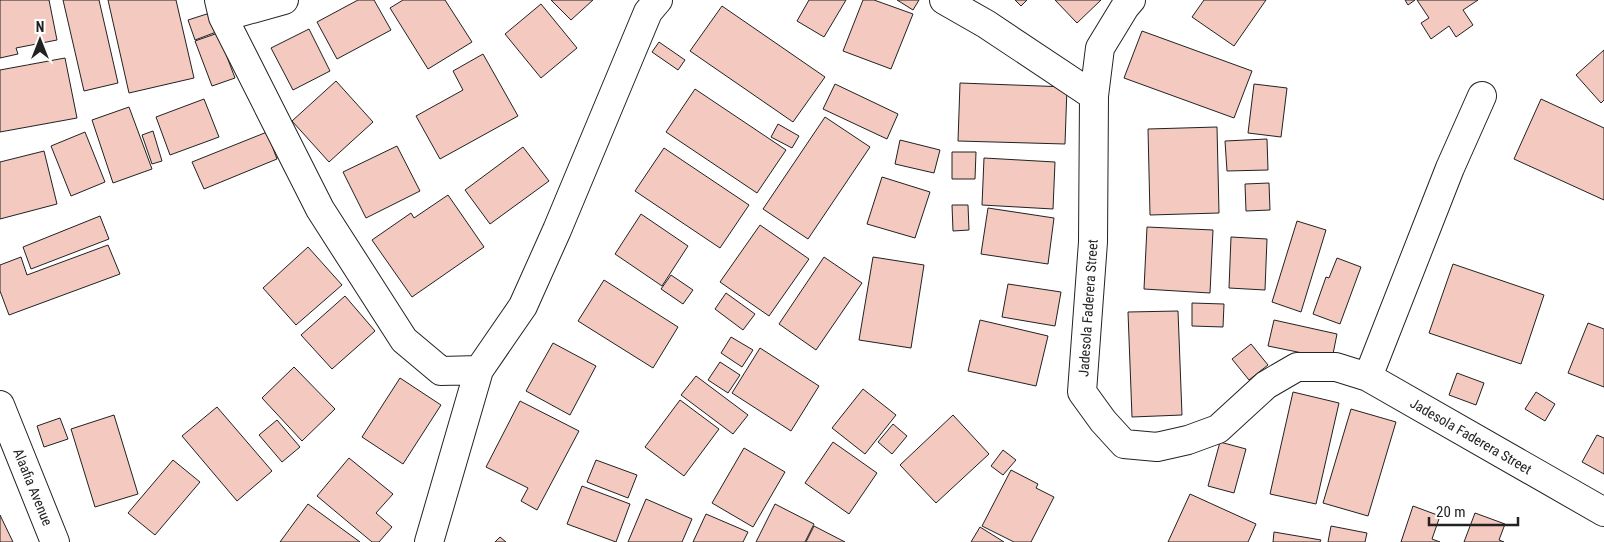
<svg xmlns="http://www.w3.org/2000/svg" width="1604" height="542" font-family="'Roboto Condensed',sans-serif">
<rect width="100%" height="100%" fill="#fff"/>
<path fill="#f3c9c0" stroke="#222" d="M0,0H49L57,40L16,48L18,54L0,58Z
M63,0H99L118,83L84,91Z
M108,0H176L194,78L129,93Z
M358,0H374L391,30L337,59L317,22Z
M403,0H445L472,42L428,69L390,8Z
M551,0H593L571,20Z
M809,0H846L824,37L797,21Z
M863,0H874L913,14L891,69L843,51Z
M897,0H919L913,10Z
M1015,0H1027L1021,6Z
M1055,0H1101L1077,23Z
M1204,0H1266L1234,46L1192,17Z
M1405,0H1415L1408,5Z
M1417,0H1478L1463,10L1473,25L1456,37L1449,26L1431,39L1421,23L1429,18Z
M541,4L577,48L541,78L505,34Z
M722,6L825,77L793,122L690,51Z
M213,12L219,31L195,40L188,20Z
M309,29L330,71L293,90L271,48Z
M1142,31L1252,71L1234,118L1124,78Z
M218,33L235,78L212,86L195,41Z
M659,42L685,60L678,70L652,52Z
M1604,50V100L1601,103L1576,75Z
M483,54L518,116L440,159L416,116L463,90L453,71Z
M65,58L77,118L0,132V70Z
M336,81L373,122L329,162L292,121Z
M960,83L1067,87L1065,144L958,141Z
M835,84L898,114L887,139L823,109Z
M1254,84L1287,88L1281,137L1248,133Z
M695,89L786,150L757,193L666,132Z
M204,99L219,137L170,155L156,117Z
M1541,99L1604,128V200L1514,159Z
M129,107L152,169L113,183L92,120Z
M825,117L870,147L808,239L763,209Z
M778,124L799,136L792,148L771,137Z
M1217,127L1219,213L1150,215L1148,129Z
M153,131L162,161L152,164L142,135Z
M85,132L105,182L71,196L51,146Z
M267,132L277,159L204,189L192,162Z
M1267,139L1268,170L1227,171L1225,141Z
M900,140L940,150L934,173L895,164Z
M397,146L420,191L366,218L343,172Z
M523,147L549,181L490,224L465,190Z
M664,148L749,205L720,248L635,191Z
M44,151L57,204L0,219V162Z
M952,152H976L975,179H952Z
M984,158L1055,162L1053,209L982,205Z
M882,177L930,192L915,238L867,224Z
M1269,183L1270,210L1246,211L1245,184Z
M448,195L484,247L412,297L372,240L411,213L414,218Z
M952,205H968L969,230L953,231Z
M988,208L1054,218L1048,264L981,254Z
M641,214L688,246L662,286L615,254Z
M100,216L109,239L31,269L23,247Z
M1297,221L1326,230L1301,312L1272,302Z
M760,225L809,259L769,316L720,282Z
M1147,227L1213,230L1210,293L1144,289Z
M1231,237L1267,239L1265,290L1229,288Z
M108,245L120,274L9,315L0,291V265L21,257L27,275Z
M308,247L342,285L296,325L263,288Z
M824,257L862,283L816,350L779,324Z
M873,257L924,265L911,348L859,340Z
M1337,258L1361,267L1340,324L1313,314L1326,277L1329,278Z
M1453,264L1544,295L1521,364L1429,333Z
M671,275L693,290L683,304L661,289Z
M604,280L678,327L653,368L578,321Z
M1008,284L1061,292L1055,326L1002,317Z
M726,293L755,314L743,330L715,309Z
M345,296L375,331L332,369L301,335Z
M1192,303L1224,304L1223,327L1192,326Z
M1178,311L1182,415L1132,417L1128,312Z
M980,320L1048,336L1036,386L968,371Z
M1274,320L1337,334L1332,359L1268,346Z
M1588,323L1604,329V387L1568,373Z
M731,337L753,350L742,367L721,353Z
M553,343L596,366L570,415L526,391Z
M1251,344L1268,365L1249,380L1232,359Z
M760,348L819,386L791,431L732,393Z
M720,362L740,375L728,393L708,380Z
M294,367L335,409L302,441L262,398Z
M1457,373L1484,383L1476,405L1449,395Z
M696,376L748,415L733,434L681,395Z
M400,378L441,405L403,464L362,437Z
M863,389L896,415L865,454L832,428Z
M1293,392L1339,403L1316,504L1270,494Z
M1536,392L1555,404L1545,421L1525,409Z
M680,400L719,429L684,476L645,447Z
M520,401L579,431L537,510L521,501L528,488L486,467Z
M217,407L272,471L237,501L182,436Z
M1351,409L1396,422L1368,516L1323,503Z
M114,415L138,494L95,507L71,429Z
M953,415L989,454L936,503L900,465Z
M60,418L68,439L44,447L37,426Z
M277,420L300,447L282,462L259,435Z
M893,424L907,436L892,454L878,442Z
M1597,435L1604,438V474L1582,462Z
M833,442L877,473L849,514L805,483Z
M1220,442L1246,449L1234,493L1208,486Z
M744,448L785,472L753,527L712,503Z
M1003,450L1016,460L1003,475L991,466Z
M349,458L393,494L376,513L392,527L379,542H372L317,496Z
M173,460L200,482L155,535L128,513Z
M596,460L637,475L628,498L587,482Z
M1011,470L1038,484L1036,488L1054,497L1031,542H1014L982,526Z
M582,486L630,504L616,542L567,524Z
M1190,494L1256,524L1248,542H1168Z
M646,499L692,519L682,542H628Z
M308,504L360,542H280Z
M775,504L814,524L805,542H756Z
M1413,506L1440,516L1432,539L1440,542H1401Z
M1475,513L1505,524L1499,540L1504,542H1464Z
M706,514L748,532L743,542H693Z
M0,515L13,542H0Z
M814,526L845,542H806Z
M1331,526L1367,533L1365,542H1328Z
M980,527L1004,542H971Z
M1274,532L1321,540L1320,542H1273Z
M500,537L506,542H495Z"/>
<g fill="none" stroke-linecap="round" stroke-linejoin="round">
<defs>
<path id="minor" d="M219,0L223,17L320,209L404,340L441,371L479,370
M944,0L986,24L1094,96
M1131,0L1125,7L1100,48L1094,96L1093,242L1082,392L1103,421L1124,444L1157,447L1188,440L1218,429L1266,385L1297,367H1336L1368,377L1604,512
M223,17L284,0
M1368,377L1450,168L1482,96
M0,405L55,542
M429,542L479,370L523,306L557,230L648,12L658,0"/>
</defs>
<use href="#minor" stroke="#222" stroke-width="30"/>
<use href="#minor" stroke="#fff" stroke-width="28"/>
</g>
<g text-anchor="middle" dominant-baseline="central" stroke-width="4" stroke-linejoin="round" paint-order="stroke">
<g font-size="14" fill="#222" stroke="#fff">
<text transform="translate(1088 308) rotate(-86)">Jadesola Faderera Street</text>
<text transform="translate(1471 436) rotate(30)">Jadesola Faderera Street</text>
<text transform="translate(33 487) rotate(68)">Alaafia Avenue</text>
</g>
</g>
<g transform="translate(40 40)" stroke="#ffffff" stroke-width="4" paint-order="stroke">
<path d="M0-4L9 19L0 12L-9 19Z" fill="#222222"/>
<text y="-8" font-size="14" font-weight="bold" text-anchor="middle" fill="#222222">N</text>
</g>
<path d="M1429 517v8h89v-8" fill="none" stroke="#222222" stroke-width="2.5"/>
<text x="1436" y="517" font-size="15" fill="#222222" stroke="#ffffff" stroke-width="4" paint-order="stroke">20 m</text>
</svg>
